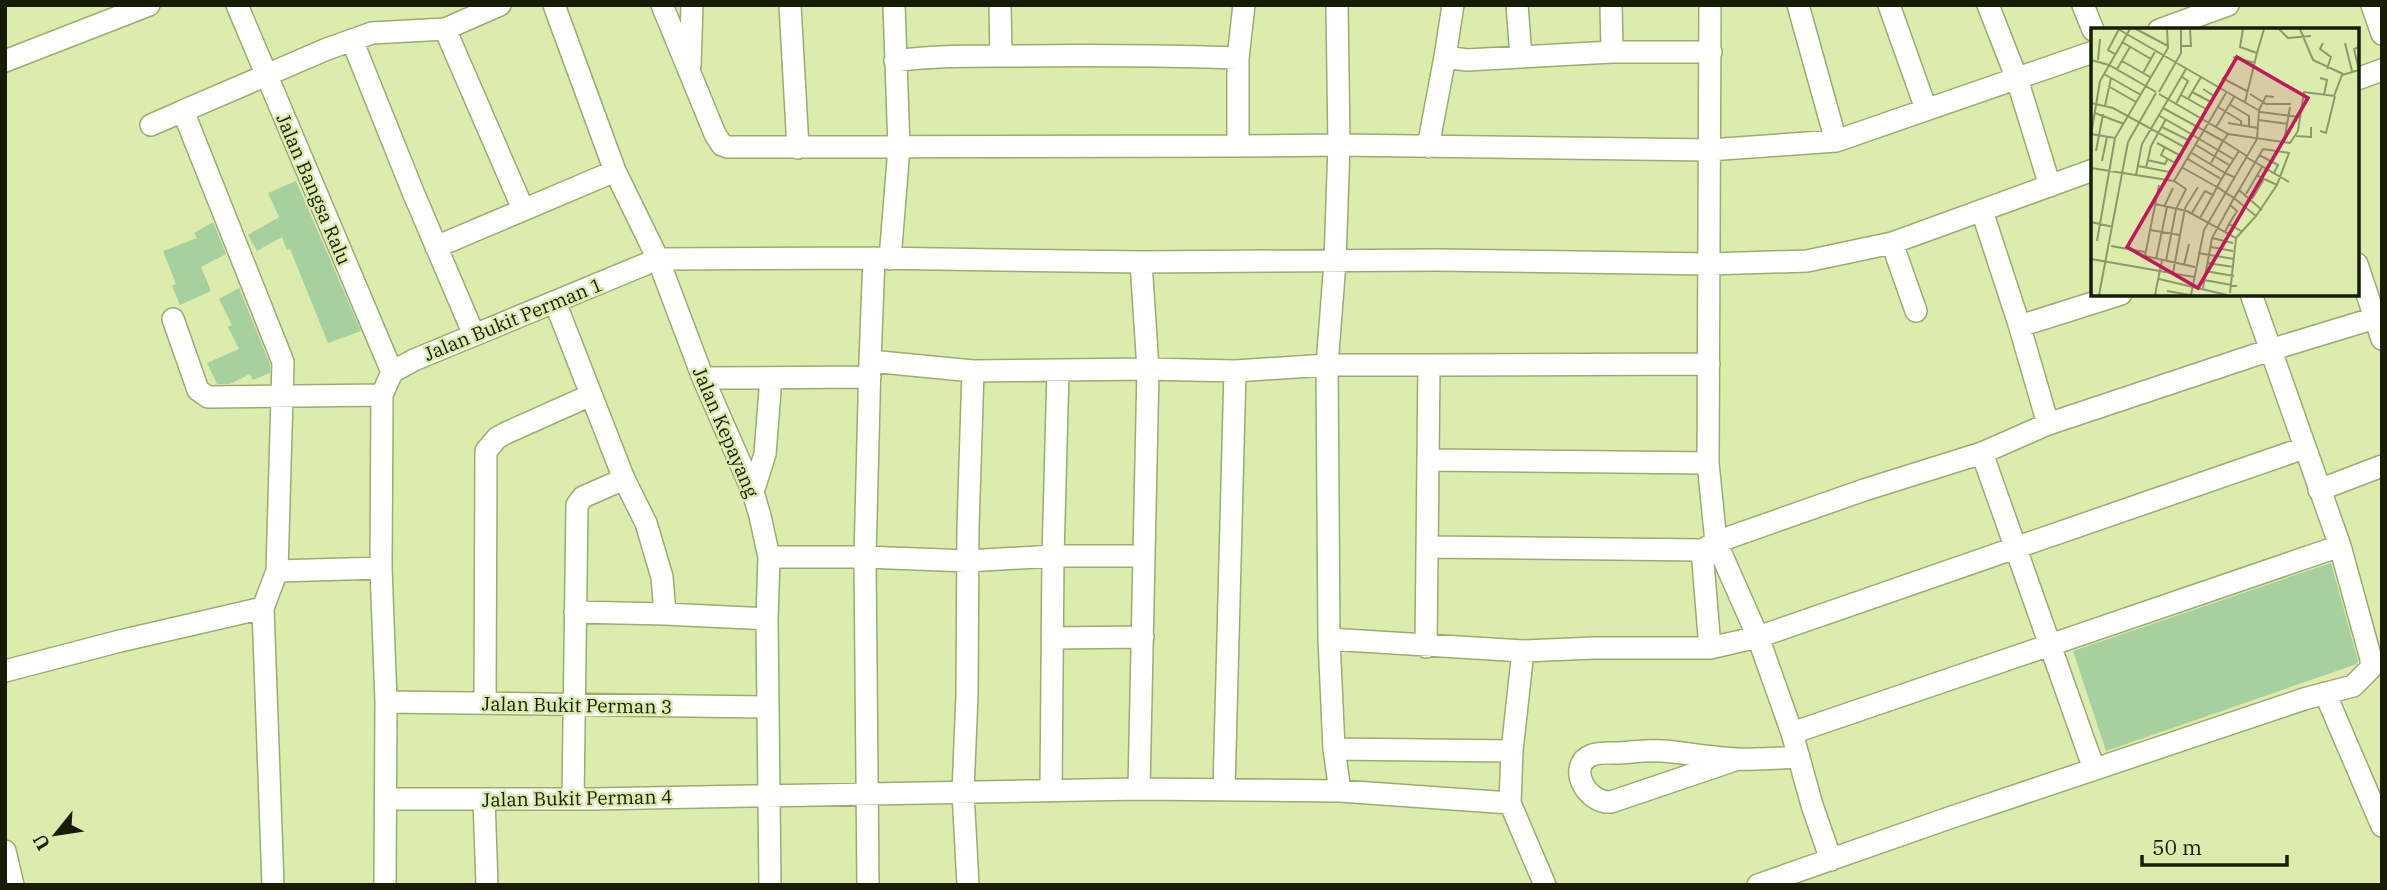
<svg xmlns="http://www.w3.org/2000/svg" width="2387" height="890" font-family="'IBM Plex Serif',serif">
<rect width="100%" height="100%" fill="#dbecad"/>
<path fill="#a6d19e" d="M296,181L361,331L328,343L290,249L287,250L282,237L257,251L248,235L279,217L268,193Z
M213,222L226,254L201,267L211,291L180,305L172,286L176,284L163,251L197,238L194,233Z
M239,288L270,364V373L253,380L250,374L230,384H217L207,363L239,349L228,327L232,325L219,299Z
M2331,563L2358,661L2357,664L2106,751L2073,651Z"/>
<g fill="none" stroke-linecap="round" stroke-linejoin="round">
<defs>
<path id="minor" d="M237,5L392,372
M554,5L615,171L658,259L703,378L753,492L760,516L769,557L767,619L770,885
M662,5L715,134L722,145L728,147L1238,146
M790,5L798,148
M1000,5L1001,56
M1244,5L1238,58V146L1339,145L1335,262L1327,365H1429L1428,460L1708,463
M1337,5L1339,145L1709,150L1836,141L2093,52
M1517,5L1521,57
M1611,5L1612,52H1711
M1710,5L1708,463L1716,542L1758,637L1792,733L1812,805L1831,860
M1798,5L1836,141
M1889,5L1926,109
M1988,5L2017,79L2050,186
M2083,5L2093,30
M2372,5L2382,34
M445,29L523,209
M2159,30L2228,5
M352,40L413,192L474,335
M1445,57L1453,5
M5,61L149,5
M895,61C937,55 980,56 1023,56C1095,55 1166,56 1238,58
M690,66L692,5
M2357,79L2382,70
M183,111L327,49L372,33L445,29L500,5
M151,125L183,111L283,362L277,571
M1428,147L1445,57L1467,60L1612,52
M1982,211L2018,321L2048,424
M1892,243L1916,311
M436,247L615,171
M874,258L870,361L973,371L1148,369L1139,789
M890,259L899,148L894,5
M1141,262L1148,369L1235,371L1327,365L1329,639L1334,749L1340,791
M2357,264L2382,339
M555,302L624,479L646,523L662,577L665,614
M173,319L198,390L208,397L382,395
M2020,326L2121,294
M870,361L865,557L968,561L1053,556H1144
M1429,365L1709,364
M703,378L870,377
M2319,490L2382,466
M753,492L765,454L771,378
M1427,547L1702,550L1716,542L1864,490L1982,453
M1702,550L1710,648
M769,557H865L868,885
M263,608L273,885
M575,612L665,614L767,619
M1052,638L1143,637
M1329,639L1523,651
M1426,647L1428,460
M5,671L120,641L263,608L277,571L381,568
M2325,693L2382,826
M386,702L768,707
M485,703L486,451L497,438L506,433L591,395
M1792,733L2340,546
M1334,749L1512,751
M1738,759L1611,802C1586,804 1566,765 1592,755C1600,752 1611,753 1619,753C1633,752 1648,750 1663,751C1688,753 1713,758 1739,759C1758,760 1779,758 1799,757
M2094,769L1982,453L2048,424L2270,350L2375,318
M1224,790L1235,371
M1051,791L1053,556L1058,371
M386,799H593L1139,789L1340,791L1510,803
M484,799L487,885
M573,799L577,505L583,497L624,479
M5,851L13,885
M385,885L386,702L381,568L382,395L392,372L414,360L658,259L874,258L1141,262L1436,260L1709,264L1807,261L1892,243L2093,170
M968,885L963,792L967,694L968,528L973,371
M1545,885L1510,803L1512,751L1523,651L1594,648H1710L1758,637L2304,448
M1758,885L1949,818L2304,699L2353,686L2371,668V659L2340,546L2251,294"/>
</defs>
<use href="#minor" stroke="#9cab6f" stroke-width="24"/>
<use href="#minor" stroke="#fff" stroke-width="21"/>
</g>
<g text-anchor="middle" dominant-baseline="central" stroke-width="5" stroke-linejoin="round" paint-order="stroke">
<g font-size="19" fill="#171d05" stroke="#dbecad">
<text transform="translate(314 189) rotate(67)">Jalan Bangsa Ralu</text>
<text transform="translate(513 319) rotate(-22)">Jalan Bukit Perman 1</text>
<text transform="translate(726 432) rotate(67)">Jalan Kepayang</text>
<text transform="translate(577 705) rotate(1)">Jalan Bukit Perman 3</text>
<text transform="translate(577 798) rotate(-1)">Jalan Bukit Perman 4</text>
</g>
</g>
<g transform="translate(2091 28)">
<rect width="268" height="268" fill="#dbecad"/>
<path fill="none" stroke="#8d996a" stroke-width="2" d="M27,1L167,82M45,1L77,18M152,1L149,19L166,25L154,74M188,1L197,10L220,8M209,1L222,32L252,46M31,14L60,31M232,15L229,21L240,29L236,41M254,15L261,43M91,18H100L99,1M166,25L173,1M24,26L17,22L28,1M142,29L164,35M0,32L18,37L65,64M7,32L9,11M31,33L59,49M26,41L39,19M268,42L263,21L268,19M52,45L65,22M13,46L50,67M131,50L156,63M229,50L236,52L233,67M17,58L45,74M68,64L90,25V1M101,64L120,74M68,66L137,106L199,115L207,103L213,64L243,68L251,47L268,42M159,66L175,76H200M90,67L115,81L123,68L112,61M97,71L110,49M0,75L22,80L93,119L100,106L67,87M85,76L97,53L90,48M138,76L158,88V99M14,78L20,50M127,79L150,93V98M72,80L132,113L137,106M168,82L175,68L183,69M169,84L209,89M4,85L33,96M168,92L197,96M137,95L167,100M71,99L97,112M125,99L143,69M229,103L235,105L244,68M0,106L24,110M100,106L142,131M0,107L9,53L39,1M205,108L220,109V99M193,114L199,79M66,115L88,127L84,134M105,117L138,137M5,123L12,86M101,125L134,145L148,123L156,128M168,127L187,137L183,145M155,129L198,154M97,131L130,151M56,132L74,136L77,130M11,133L16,109M120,135L132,113L148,123M47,138L78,144L84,135L70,127L74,119M0,140L83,153L95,161L85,181L75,233M55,140L60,118L75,91M92,140L126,159L134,145L143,149M45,147L51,116L95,41M83,153L135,65M68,157L54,228L104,239M148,162L172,121L198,125L186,157L173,151M155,166L171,139M161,171L173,151L166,147M64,176L96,183L145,210L139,265M73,179L82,160M101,185L114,163L122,167L126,159L143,170L148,162L171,182M165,188L186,157M109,190L122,167M0,194L22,199M138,196L146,183L139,177M59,202L89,207L82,245M134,204L138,196L150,203M89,207L94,180L107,159M121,210L142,215M6,213L24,110L77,20L76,1M20,218L54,224M120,219L142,223M107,225L143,231M0,231L103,249M65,231L76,179M116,235L143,239M93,237L98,216M114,243L143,248M68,251L136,267M113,252L146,258M112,260L121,210L143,170L165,188L145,210M76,263L99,267M8,267L37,114L65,65M64,267L71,232M100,267L113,202L166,111L168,82"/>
<path fill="#c2185b" fill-opacity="0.15" stroke="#c2185b" stroke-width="3.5" d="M146,29L217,70L107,260L36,219Z"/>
<rect width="268" height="268" fill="none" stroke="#171d05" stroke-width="3.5"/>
</g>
<rect width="2387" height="890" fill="none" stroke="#171d05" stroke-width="14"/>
<g transform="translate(56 834) rotate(240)" stroke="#dbecad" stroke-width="5" paint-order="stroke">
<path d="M0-5L12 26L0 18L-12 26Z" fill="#171d05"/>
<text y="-10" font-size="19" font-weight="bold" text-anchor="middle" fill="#171d05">U</text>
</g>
<path d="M2142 855v10h145v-10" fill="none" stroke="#171d05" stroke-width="3.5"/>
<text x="2152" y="855" font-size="21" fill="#171d05" stroke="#dbecad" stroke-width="5" paint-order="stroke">50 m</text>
</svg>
